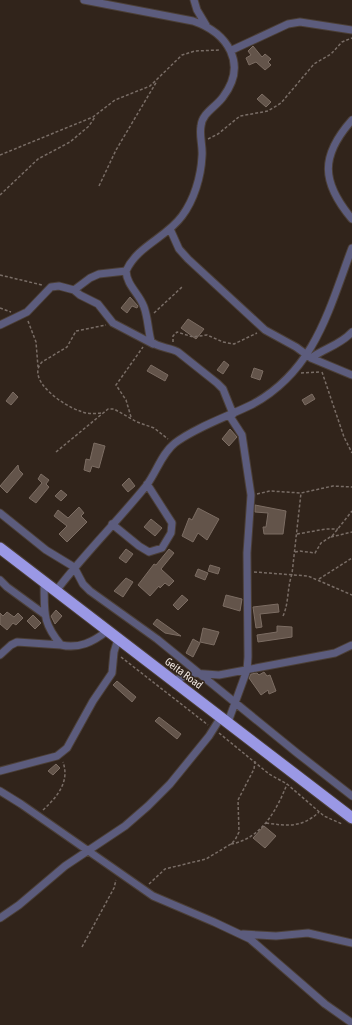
<svg xmlns="http://www.w3.org/2000/svg" width="352" height="1025" font-family="'Asap Condensed',sans-serif">
<rect width="100%" height="100%" fill="#31241b"/>
<path fill="#63544a" stroke="#7c6d63" d="M253,46L262,57L265,54L271,59L268,62L271,65L265,70L256,62L249,65L246,58L251,55L248,51Z
M262,94L271,102L266,107L257,99Z
M130,297L138,306L137,308L132,306L127,313L121,308Z
M188,319L204,329L196,339L181,328Z
M224,361L229,365L223,374L217,370Z
M151,365L168,375L165,381L147,371Z
M254,368L263,371L260,380L251,377Z
M13,392L18,397L11,405L6,401Z
M312,394L315,399L305,405L302,400Z
M230,429L237,437L229,446L222,439Z
M94,443L105,446L99,468L92,466L90,472L84,470L86,459L90,460Z
M18,465L19,470L23,474L7,493L0,486Z
M41,474L49,480L46,484L49,487L36,503L29,498L42,483L38,479Z
M129,478L135,486L128,492L122,485Z
M61,490L67,495L61,501L55,496Z
M255,505L286,511L283,534H264L263,527H266L268,513L255,512Z
M79,507L84,513L81,516L87,522L67,542L59,534L67,526L54,516L58,510L68,518Z
M198,508L219,519L207,540L198,533L193,542L182,536L189,518L192,520Z
M151,519L162,528L155,536L144,527Z
M126,549L133,554L126,563L119,558Z
M169,549L174,553L161,569L174,581L169,586L165,583L160,588L159,586L150,596L138,585L154,564L156,565Z
M210,565L220,568L218,574L208,571Z
M198,569L208,573L205,580L195,576Z
M126,578L133,582L123,597L114,591Z
M182,595L188,600L178,610L173,605Z
M226,595L242,599L240,611L223,606Z
M278,604L279,612L260,614L262,627L256,628L253,607Z
M56,610L62,616L55,624L51,616Z
M7,612L14,617L18,613L23,618L16,625L13,623L7,630L0,624V613L3,616Z
M33,615L41,623L35,629L27,621Z
M157,619L181,636L165,633L153,624Z
M277,626L292,627V637L258,642L257,635L277,632Z
M203,628L219,632L214,645L200,642Z
M193,639L200,643L193,657L186,653Z
M264,672L267,676L270,675L276,691L269,694L268,690L261,695L249,678L251,674L257,673L259,675Z
M117,681L136,697L132,702L113,685Z
M159,717L181,734L177,739L155,721Z
M56,764L60,768L53,775L48,771Z
M264,826L276,836L265,848L253,838Z"/>
<g fill="none" stroke-linecap="round" stroke-linejoin="round">
<defs>
<path id="minor" d="M84,0L193,21C228,33 248,64 223,97C216,107 202,113 201,126C199,136 203,146 202,156C201,177 194,200 182,216C166,238 137,246 126,271C127,286 139,293 144,307C148,318 148,330 151,341C157,348 170,347 178,352L217,383L223,389L233,414
M194,0L197,10L206,25
M232,50L288,24L300,22L352,30
M352,120C320,156 321,182 352,219
M170,229L179,249L188,259L265,330L296,347L311,358L352,375
M74,290L80,295L98,304L113,323L153,344
M0,325L27,312L51,287L59,286L74,290L90,278L99,274L126,271
M311,358C325,348 340,345 352,332
M0,513L46,550L74,567L83,584L90,591L157,639L297,753L352,796
M112,524L139,546L149,552L162,548L171,533L172,523L147,484
M0,580L7,587L44,614
M44,582C45,611 41,621 61,645C79,649 93,642 107,631
M56,591C84,554 117,522 146,486C156,473 162,453 175,443C196,427 229,416 253,404C315,370 329,309 352,248
M0,655L11,645L17,642L61,645
M173,681L192,673L219,675L335,653L352,645
M228,722L247,670L248,657L247,553L251,495L242,435L229,415
M0,771L57,756L67,748L93,701L112,673L114,652L118,639
M0,791L21,804L153,896L214,922L250,939L325,1004L352,1023
M0,918L19,905L65,866L125,826L148,806L170,784L209,736L221,717
M243,934L276,936L308,933L352,943"/>
<path id="trunk" d="M0,548L352,818"/>
</defs>
<use href="#minor" stroke="#4b3f37" stroke-width="9"/>
<use href="#trunk" stroke="#4b3f37" stroke-width="13"/>
<path stroke="#796d66" stroke-width="1.5" stroke-dasharray="3 2" stroke-linecap="butt" d="M208,139L218,134L240,116L268,111L281,103L314,64L331,54L342,42L352,38
M0,155L93,117L115,100L150,86L182,55L195,51L220,50
M99,186L116,150L157,81
M0,195L38,159L70,142L89,126L95,117
M0,275L42,285
M0,308L11,312
M154,313L182,287
M28,321L36,342L38,367
M173,342V336L177,332L193,337L207,335L223,342L234,344L257,333
M322,372L344,437L352,453
M301,373L321,372
M101,413C94,414 87,414 80,411C64,406 25,380 42,362L67,347L76,331L106,325
M131,417L126,400L116,385L143,347
M56,452L108,409H114L137,422L154,428L168,439
M257,494L270,491L301,493L333,486L352,487
M297,534L326,529H338
M331,537L352,532
M295,552L300,551L315,553L321,543L333,535L352,511
M254,572L308,576L352,595
M319,579L352,558
M283,616C289,603 287,588 292,574L301,493
M121,657L208,725
M219,733L269,774L287,784L324,816L342,824
M43,810C57,797 70,782 63,762
M266,823C287,826 302,828 319,812
M231,844C261,839 277,810 287,784
M149,884L165,869L206,859L231,844L235,840L239,832L238,800L254,769L255,761
M82,947L114,888L116,880"/>
<use href="#minor" stroke="#5c5c7d" stroke-width="7"/>
<use href="#trunk" stroke="#9a98e5" stroke-width="11"/>
</g>
<g text-anchor="middle" dominant-baseline="central" stroke-width="3" stroke-linejoin="round" paint-order="stroke">
<g font-size="11" fill="#eee5e0" stroke="#31241b">
<text transform="translate(184 673) rotate(37)">Geita Road</text>
</g>
</g>
</svg>
